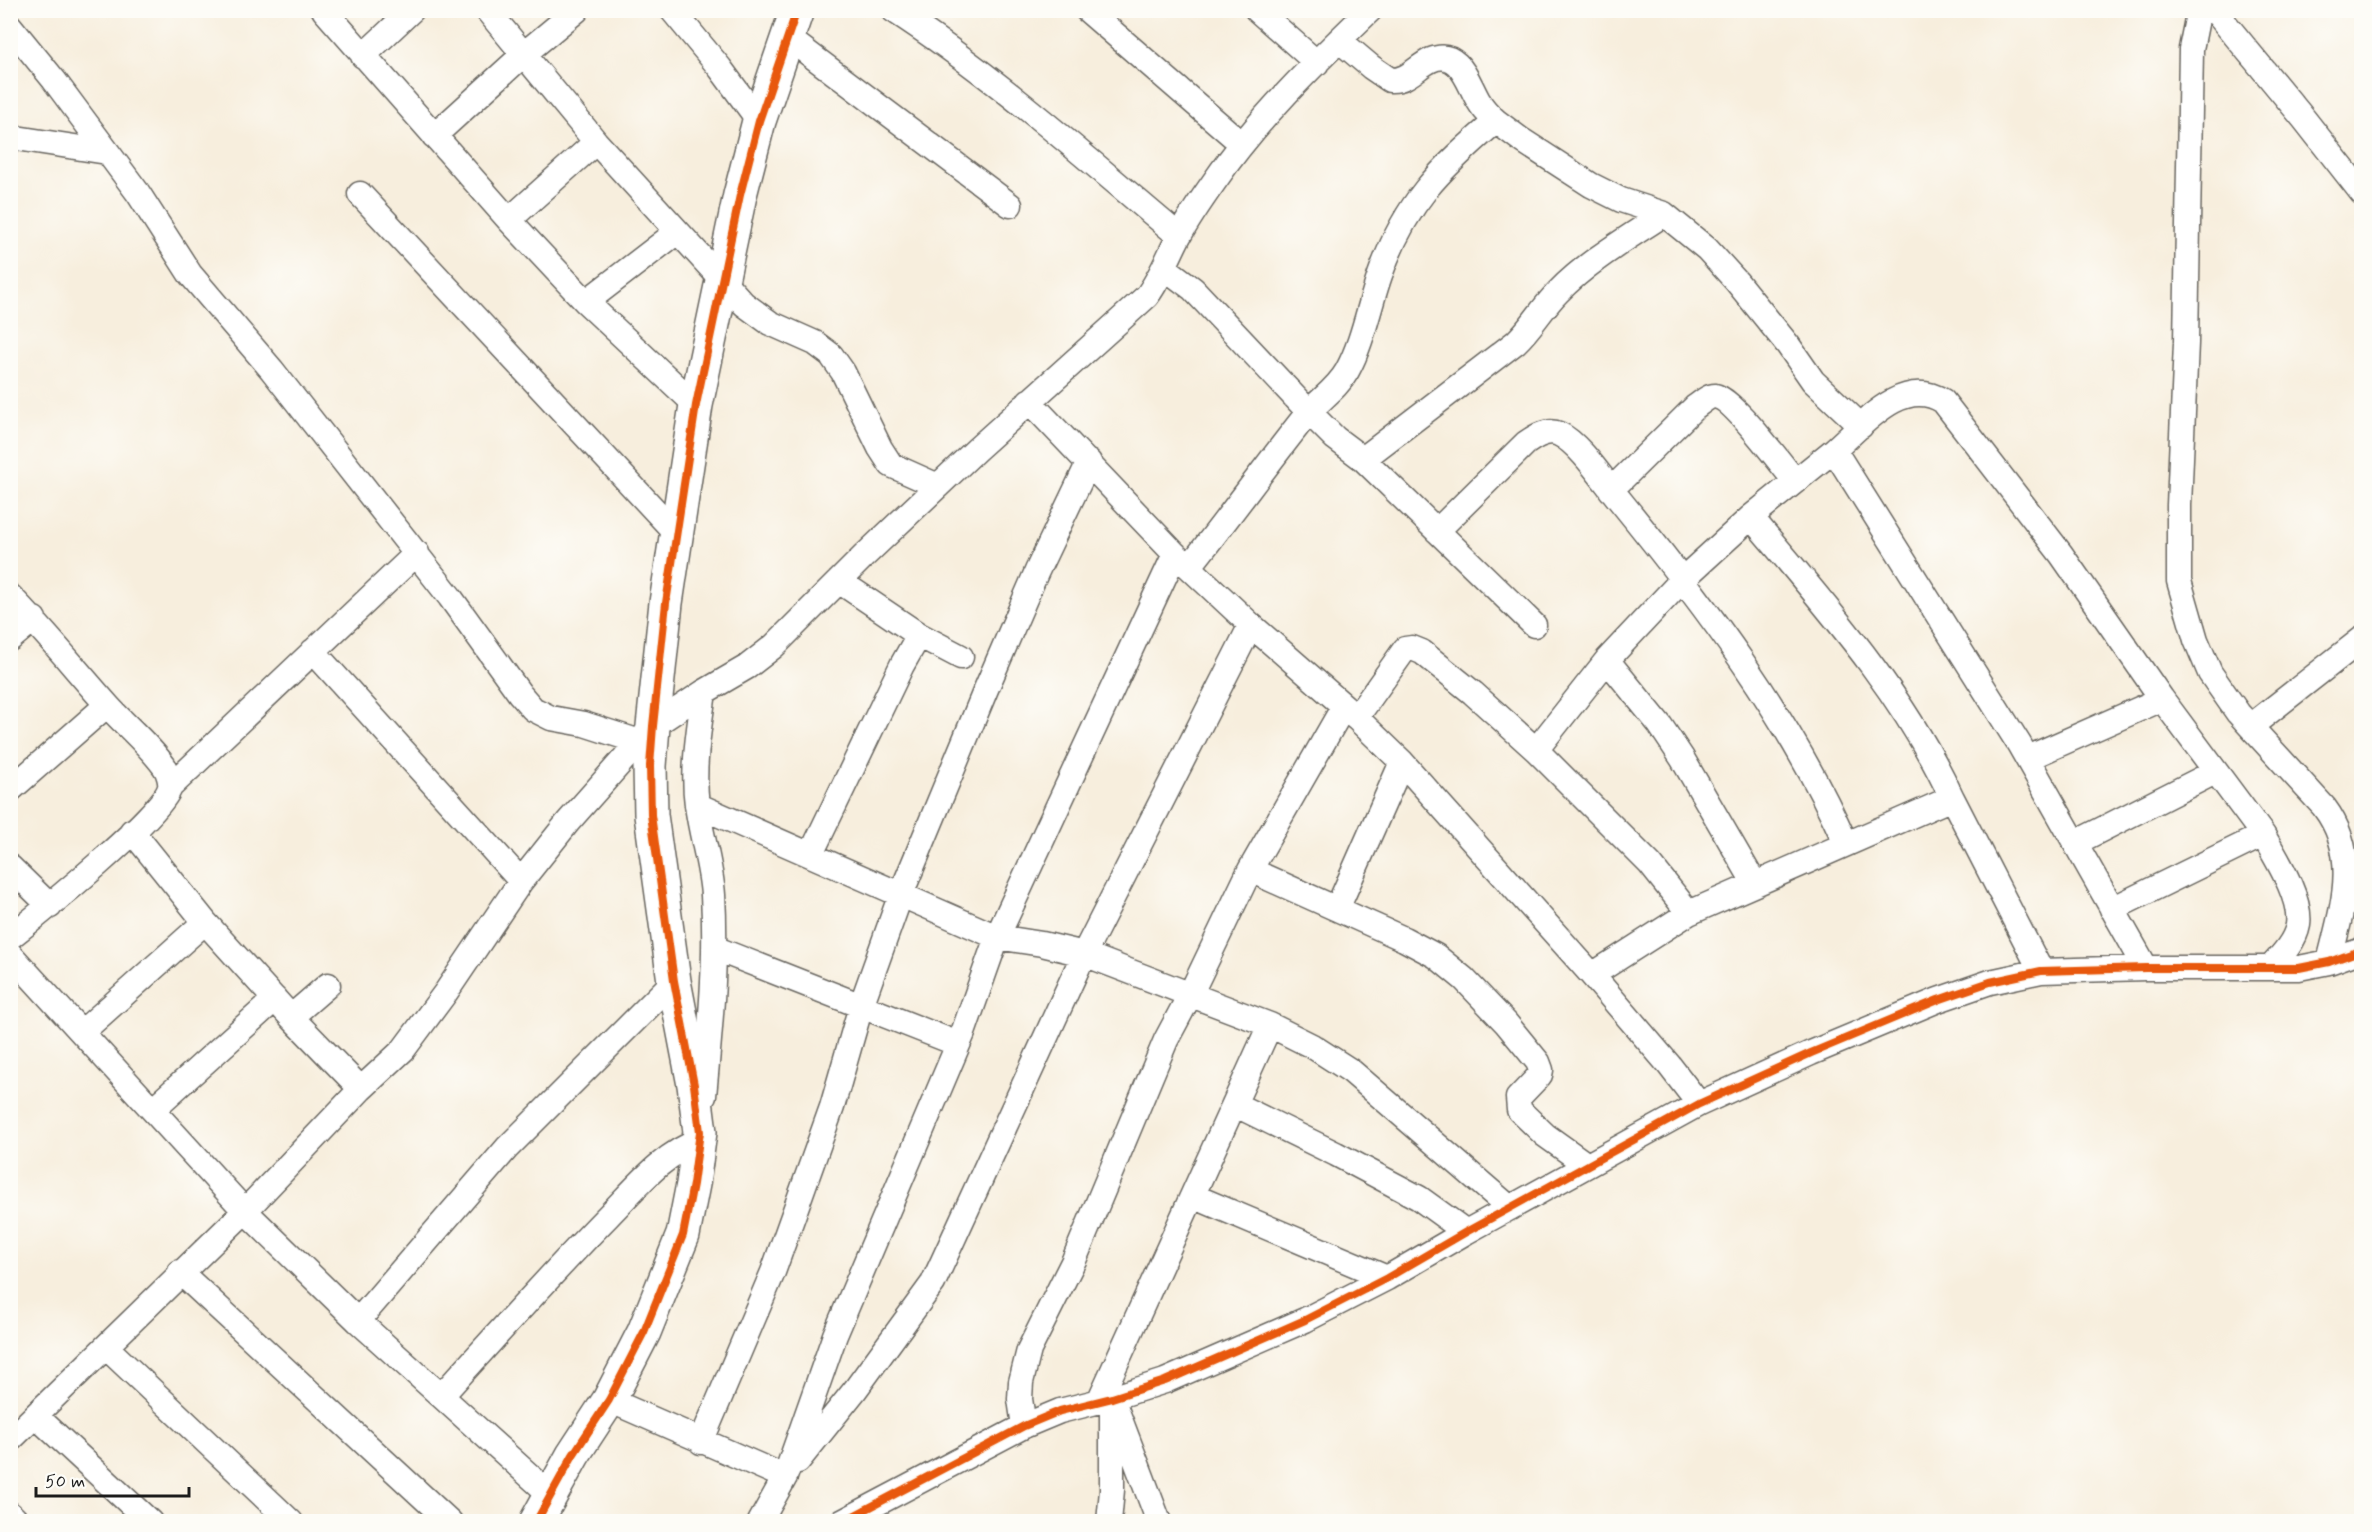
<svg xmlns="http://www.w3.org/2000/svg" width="2372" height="1532" font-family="Mynerve,sans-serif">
<rect width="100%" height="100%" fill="#fdfcf7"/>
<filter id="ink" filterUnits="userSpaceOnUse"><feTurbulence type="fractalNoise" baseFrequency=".0167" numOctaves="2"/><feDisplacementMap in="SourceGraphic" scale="12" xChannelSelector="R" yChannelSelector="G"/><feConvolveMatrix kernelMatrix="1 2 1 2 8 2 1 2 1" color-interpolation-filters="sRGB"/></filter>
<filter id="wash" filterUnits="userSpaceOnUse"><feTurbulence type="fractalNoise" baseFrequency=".008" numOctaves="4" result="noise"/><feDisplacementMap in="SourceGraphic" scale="24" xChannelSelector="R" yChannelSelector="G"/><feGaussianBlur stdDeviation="1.35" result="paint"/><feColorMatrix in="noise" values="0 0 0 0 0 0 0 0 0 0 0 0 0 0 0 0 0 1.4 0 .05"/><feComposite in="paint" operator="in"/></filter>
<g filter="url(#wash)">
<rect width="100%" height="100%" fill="#f7eedd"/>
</g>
<g filter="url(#ink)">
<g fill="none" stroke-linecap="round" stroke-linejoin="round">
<defs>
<path id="street" d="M324,10L509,220L586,302L696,405
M487,10L596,142L744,304L770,323L815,343L831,355L843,372L880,448L891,465L938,486
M672,10L720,68L759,121
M893,10C995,76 1086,158 1179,236
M1087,10L1242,144
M1257,10L1317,63
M2202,10L2197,19L2191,49L2186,343L2179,505V581L2196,640L2210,673L2238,713L2324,807C2361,856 2342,908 2329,962
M2214,10L2304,119L2362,193
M10,26L54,80L138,193L190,274L272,370L450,597L520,694L533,709L551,718L584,724L640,742
M788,38L1010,205
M1339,40L1371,67L1390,80C1408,81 1416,67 1431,60C1459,48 1468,83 1478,100C1483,109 1489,115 1496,121
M363,56L412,10
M434,136L524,54L577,10
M10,137L107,152
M360,194L676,533
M509,220L596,142
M1165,268L1193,289L1309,412L1335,438L1363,459L1534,625
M586,302L677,232
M1029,401L1175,554L1251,625L1344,706L1402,762L1592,975L1669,1065L1699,1104
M1834,450C1862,426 1902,375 1943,401L2061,554L2162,699L2263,835C2276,858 2302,898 2298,925C2295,942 2281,956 2270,968
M1363,459L1516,342C1532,327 1542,308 1558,292C1588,261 1628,238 1664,214
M1611,490L1695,407C1701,403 1708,396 1715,396C1732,398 1782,465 1795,481
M1437,531L1526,443C1536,436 1548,429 1559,434C1579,443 1604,481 1618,498C1705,605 1790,717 1846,844
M1190,566C1230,516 1267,464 1307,414C1320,399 1337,389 1347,371C1363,342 1369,306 1380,275C1405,203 1439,170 1496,121L1520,139L1591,185L1621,200L1664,214L1707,249L1737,282L1788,345L1813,381L1861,426
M10,596C45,631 75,669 108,706C126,726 148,744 164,766C168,771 171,781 170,787C165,813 37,916 10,937
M919,635L961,657
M10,639L34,619
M313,651L521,881
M1607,660L1660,725L1682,758L1755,884
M704,692L747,667L774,646L864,556L977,449L1147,296C1161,277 1168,257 1179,236C1189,218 1202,199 1214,182C1257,119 1315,63 1370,10
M1356,718L1405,649L1412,648L1422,652L1473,693L1536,750L1650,864L1689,913L1952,798L2041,971
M2251,726L2362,639
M1536,750L1607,660L1683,579L1751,517
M2028,758L2162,699
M170,787L417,553
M10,790L107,705
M1952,798C1904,693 1824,604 1751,517L1834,450L2019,744L2146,968
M697,805L997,937L1042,944L1084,954L1270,1025L1312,1046L1351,1071L1510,1208
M132,831L205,922L291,1017L361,1089
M2075,843L2215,772
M811,854L902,665L919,635L839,581
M10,867L50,906
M1250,870L1404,939L1436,956L1464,979L1506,1023L1538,1062L1541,1070L1540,1075L1518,1098L1519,1110L1545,1135L1587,1165
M1337,909L1402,762
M2112,909L2263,835
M714,948L958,1044
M10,954L245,1211L358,1321L552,1496
M1592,975L1689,913
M291,1017L328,985
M82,1032L205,922
M1234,1104L1336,1154L1419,1198L1466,1232
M153,1109L275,999
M1193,1196L1387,1278
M180,1272L450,1522
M358,1321L507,1148L674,981
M106,1347L291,1522
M442,1395C497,1335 551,1274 608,1216C636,1188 661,1155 699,1141
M1112,1398L1159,1522
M609,1400L785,1477L760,1522
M1099,1401L1270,1025
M36,1416L150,1522
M1024,1426L1020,1399L1021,1382L1029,1350L1074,1260L1166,1040L1190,995L1250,870L1344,706
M10,1440L245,1211L361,1089L403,1050L446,992L521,881L568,822L653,726L704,692C699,729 692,768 697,805C701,836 711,865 713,895C717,962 710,1030 704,1096
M701,1442L773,1272L832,1107L861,1006L901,894L986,689L1037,571L1089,462
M798,1461L855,1390L933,1283L1084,954L1251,625
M785,1477L835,1335L963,1033L997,937L1175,554
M10,1514L18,1522
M842,1522L1024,1426L1060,1411L1112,1398L1165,1381L1305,1320L1387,1278L1466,1232L1699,1104L1811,1053L1938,1000L1990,982L2041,971L2146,968H2299L2329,962L2362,950
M1109,1522L1112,1490V1412"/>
<path id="secondary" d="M536,1522L573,1455L609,1400L644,1332L683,1235L693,1184L700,1132L694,1085L674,981L651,815L650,766L653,726L666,603L696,405L740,195L759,121L797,10"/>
</defs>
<use href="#street" stroke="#696660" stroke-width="27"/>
<use href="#secondary" stroke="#696660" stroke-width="36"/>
<use href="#street" stroke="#fff" stroke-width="24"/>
<use href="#secondary" stroke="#fff" stroke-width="33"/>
<defs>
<path id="cycleway" d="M536,1522L573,1455L609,1400L644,1332L683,1235L693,1184L700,1132L694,1085L674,981L651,815L650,766L653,726L666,603L696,405L740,195L759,121L797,10
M842,1522L1024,1426L1060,1411L1112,1398L1165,1381L1305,1320L1387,1278L1466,1232L1699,1104L1811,1053L1938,1000L1990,982L2041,971L2146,968H2299L2329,962L2362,950"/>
</defs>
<use href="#cycleway" stroke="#fdfcf7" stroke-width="11"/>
<use href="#cycleway" stroke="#e8590c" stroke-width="8"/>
</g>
</g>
<rect width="2372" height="1532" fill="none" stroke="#fdfcf7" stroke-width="36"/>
<path d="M36 1487v9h153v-9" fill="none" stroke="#1c1c1c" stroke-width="3"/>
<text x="45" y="1487" font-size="18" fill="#1c1c1c" stroke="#fdfcf7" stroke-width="4.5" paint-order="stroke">50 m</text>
</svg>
